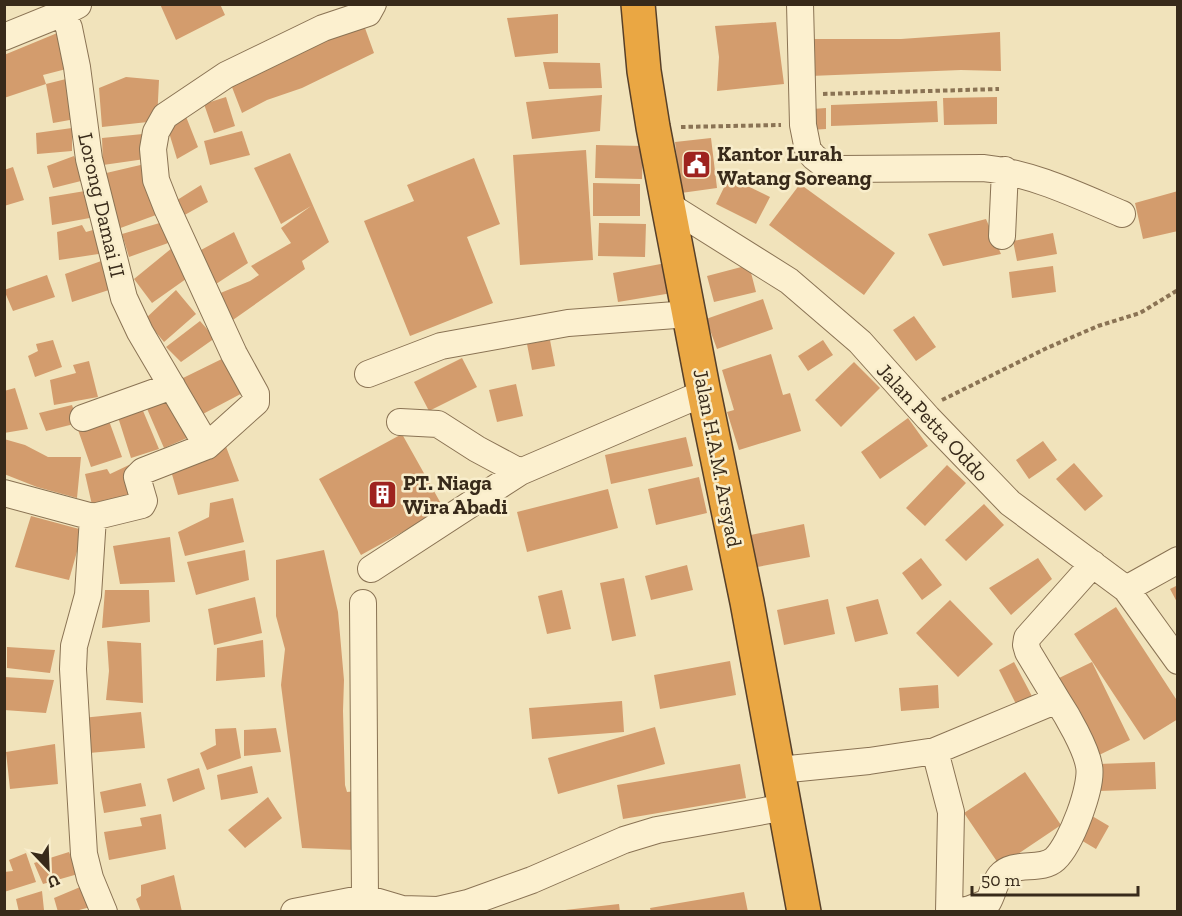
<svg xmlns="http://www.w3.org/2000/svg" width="1182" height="916" font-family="'Zilla Slab',serif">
<rect width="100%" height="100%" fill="#f1e3bb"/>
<path fill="#d39c6d" d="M160,4H220L225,15L176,40Z
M558,14V53L515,57L507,18Z
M361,17L374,53L302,88L267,100L242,113L230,82Z
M776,22L784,84L717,91L719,57L715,26Z
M67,29L74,67L43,75L46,84L74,77L81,118L53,123L46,84L4,98V55Z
M1000,32L1001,71L961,70L810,76L806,39H901Z
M543,62L600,63L602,88L549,89Z
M126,77L159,80L157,121L102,127L99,88Z
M602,95L600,131L532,139L526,102Z
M226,97L235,126L214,133L204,104Z
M997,97V124L944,125L943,98Z
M937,101L938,122L831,126V105Z
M826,108V129L810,130L812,109Z
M183,109L198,147L177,159L167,126Z
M72,128V151L37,154L36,133Z
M242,131L250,155L210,165L204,141Z
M143,134L145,159L103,165L102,138Z
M711,138L717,188L681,193L675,142Z
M596,145L643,146L642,179L595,178Z
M586,150L593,260L520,265L513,155Z
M290,153L329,242L302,261L305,269L230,322L213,296L250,281L259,275L251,266L291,243L281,228L311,206L281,224L254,168Z
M74,156L85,180L53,188L47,166Z
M474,158L500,224L467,237L493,303L410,336L364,221L414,201L407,185Z
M149,163L150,192L156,215L115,230L102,174Z
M13,167L24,200L4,206V170Z
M729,177L770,197L756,224L716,204Z
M593,183L640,184V216H593Z
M800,184L895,253L864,295L769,225Z
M201,185L208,202L181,217L174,202Z
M91,190L95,217L52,225L49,197Z
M1178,191V231L1143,239L1135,203Z
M986,219L1001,254L943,266L928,234Z
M163,222L171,242L129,257L122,234Z
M599,223L646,224L645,257L598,256Z
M82,225L86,232L100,228L105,253L59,260L57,232Z
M234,232L248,263L216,284L201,250Z
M1053,233L1057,254L1017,261L1013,241Z
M172,248L193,274L152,303L134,279Z
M104,260L112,289L72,302L65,274Z
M666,263L672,293L618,302L613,273Z
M749,265L756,292L714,302L707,276Z
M1053,266L1056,292L1012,298L1009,272Z
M47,275L55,297L13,311L4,290Z
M176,290L196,314L164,342L145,319Z
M763,299L773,329L717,349L706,319Z
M914,316L936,347L916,361L893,330Z
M200,321L215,338L181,362L166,347Z
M53,340L62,367L35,377L28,356L38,351L36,344Z
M550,340L555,366L532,370L527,344Z
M823,340L833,355L808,371L798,356Z
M232,354L250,389L201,415L183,378Z
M771,354L783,395L790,393L801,431L739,450L727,412L734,410L722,370Z
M462,358L477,387L429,411L414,382Z
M89,361L98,397L54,405L50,380L76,373L73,365Z
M854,362L880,388L841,427L815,400Z
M516,384L523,416L497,422L489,390Z
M15,388L28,429L4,433V391Z
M171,393L194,435L164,448L145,404Z
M72,405L78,423L46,431L39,413Z
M141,406L159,449L131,458L117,414Z
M108,418L122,457L91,467L77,427Z
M908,418L928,446L880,479L861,452Z
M402,434L444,509L361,555L319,479Z
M686,437L693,466L611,484L605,455Z
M4,439L25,445L48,457H81L77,498L37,487L4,474Z
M1043,441L1057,460L1029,479L1016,460Z
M225,444L239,481L178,495L169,464Z
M1074,463L1103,496L1085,511L1056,479Z
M129,465L135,498L92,505L85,474L107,469L110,474Z
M947,465L966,483L925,526L906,508Z
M699,477L707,513L656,525L648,489Z
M608,489L618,528L527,552L517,512Z
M233,498L244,542L185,556L178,532L209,517L210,503Z
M984,504L1004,525L966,561L945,540Z
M31,516L83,530L69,580L15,567Z
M804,524L810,557L752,568L746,536Z
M170,537L175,582L120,584L113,546Z
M245,550L249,580L196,595L187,562Z
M324,550L338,612L344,680L343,711L345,785L347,792L357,791L355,850L302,848L281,685L285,649L276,616V560Z
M921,558L942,585L922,600L902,573Z
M1038,558L1052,579L1011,615L989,588Z
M687,565L693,590L651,600L645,576Z
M624,578L636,636L612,641L600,583Z
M1178,585V604L1170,589Z
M105,590H149L150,622L102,628Z
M562,590L571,629L547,634L538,596Z
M255,597L262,633L214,645L208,609Z
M828,599L835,634L784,645L777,610Z
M878,599L888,634L855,642L846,607Z
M950,600L993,644L958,677L916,633Z
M1116,607L1178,702V719L1144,740L1074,634Z
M263,640L265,677L216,681L217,648Z
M107,641L141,643L143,703L106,700L109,671Z
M7,647L55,650L50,673L7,668Z
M730,661L736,695L660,709L654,675Z
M1014,662L1035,702L1019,710L999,670Z
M1092,662L1130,740L1095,757L1057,679Z
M4,677L54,680L46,713L4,710Z
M938,685L939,708L901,711L899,688Z
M622,701L624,732L532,739L529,708Z
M141,712L145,748L89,753L82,718Z
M655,727L665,764L558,794L548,758Z
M236,728L241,758L207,770L200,753L216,745L215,729Z
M276,728L281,752L244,756V730Z
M55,744L58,784L10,789L6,752Z
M1155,762L1156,789L1099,791L1098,764Z
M740,764L746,798L623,819L617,785Z
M252,766L258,793L221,800L217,775Z
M199,768L205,789L173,802L167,779Z
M1025,772L1061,825L1000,866L964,813Z
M141,783L146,806L104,813L100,792Z
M268,797L282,818L245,848L228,830Z
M1087,813L1109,826L1096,849L1074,836Z
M161,814L166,849L109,860L104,832L142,826L140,818Z
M69,852L78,874L43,884L34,863Z
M26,853L36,882L4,892V872L13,871L9,860Z
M174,875L182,912H141L136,899L141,896V885Z
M85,885L94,906L72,912H58L54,898Z
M42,891L44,910L19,912L16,899Z
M744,892L748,912H651L650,908Z
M619,904L620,912H565V910Z"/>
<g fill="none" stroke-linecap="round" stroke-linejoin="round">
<defs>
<path id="minor" d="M800,4L803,125L808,150L814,157L823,164L840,169L983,168C1032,173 1077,195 1122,214
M4,37L63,13L78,5
M668,205L789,281L860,342L928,418L1010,503L1126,589L1178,661
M1002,236L1005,170
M368,374L441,346L568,323L689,314
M83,418L172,386
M400,422L438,424L477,449L520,472
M207,446L256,402V394L234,354L167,208L156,180L153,149L156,132L165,116L226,75L323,28L368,13L373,4
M4,493L93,517L142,505L144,501L137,477L143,471L207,446L140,332L124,298L89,159L77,67L69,28L63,13
M93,517L88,595L74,646L73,669L84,854L90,878L104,912
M371,569L520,472L704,393
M1126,589L1178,560
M363,603L365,898
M1057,700L1028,652L1026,645L1027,638L1093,564
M935,751L951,812L949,912
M779,770L869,761L935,751L1057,700C1067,715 1086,748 1089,766C1093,786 1071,844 1055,859C1041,872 1013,860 1000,876C994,883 993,894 988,902L970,909L958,912
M294,912L365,898L402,909L438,910L468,903L532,880L624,840L657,830L786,807"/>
<path id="highway" d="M638,4L644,71L653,127L704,393L747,602L804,912"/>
</defs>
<use href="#minor" stroke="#8a7354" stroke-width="28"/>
<use href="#highway" stroke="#574029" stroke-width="36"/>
<path stroke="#8a7354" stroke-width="4" stroke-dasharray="4.5 3" stroke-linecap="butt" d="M823,94L999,89
M681,127L781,125
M942,400L1047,348L1098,326L1140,313L1178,290"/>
<use href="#minor" stroke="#fcf0cf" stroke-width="26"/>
<use href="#highway" stroke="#eaa743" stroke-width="33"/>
</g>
<defs>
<symbol id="civic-square" viewBox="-11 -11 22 22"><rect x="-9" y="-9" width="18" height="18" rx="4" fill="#9e231f" stroke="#f8edcb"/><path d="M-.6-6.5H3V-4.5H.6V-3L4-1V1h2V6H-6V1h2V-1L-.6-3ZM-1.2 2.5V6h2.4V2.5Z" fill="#fff"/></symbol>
<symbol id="building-square" viewBox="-11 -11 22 22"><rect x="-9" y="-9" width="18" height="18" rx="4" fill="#9e231f" stroke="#f8edcb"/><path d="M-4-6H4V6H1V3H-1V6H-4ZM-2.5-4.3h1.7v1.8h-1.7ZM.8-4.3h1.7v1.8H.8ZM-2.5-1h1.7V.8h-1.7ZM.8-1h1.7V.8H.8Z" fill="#fff"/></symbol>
</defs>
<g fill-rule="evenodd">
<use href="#civic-square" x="680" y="148" width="33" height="33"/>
<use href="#building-square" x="366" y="478" width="33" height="33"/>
</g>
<g text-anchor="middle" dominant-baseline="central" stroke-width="5" stroke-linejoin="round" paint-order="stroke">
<g font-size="21" font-weight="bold" fill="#382a1a" stroke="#f8edcb" text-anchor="start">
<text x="717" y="153">Kantor Lurah<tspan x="717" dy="24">Watang Soreang</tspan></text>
<text x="403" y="482">PT. Niaga<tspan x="403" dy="24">Wira Abadi</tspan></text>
</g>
<g font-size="21" fill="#382a1a" stroke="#f8edcb">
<text transform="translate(102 205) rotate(77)">Lorong Damai II</text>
<text transform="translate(933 422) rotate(47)">Jalan Petta Oddo</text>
<text transform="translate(718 458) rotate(79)">Jalan H.A.M. Arsyad</text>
</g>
</g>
<rect width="1182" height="916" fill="none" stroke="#382a1a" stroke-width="12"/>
<g transform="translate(48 868) rotate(157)" stroke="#f8edcb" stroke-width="4.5" paint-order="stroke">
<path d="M0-4.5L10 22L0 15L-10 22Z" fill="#382a1a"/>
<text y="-9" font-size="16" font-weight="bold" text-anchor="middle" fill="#382a1a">U</text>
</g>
<path d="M972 886v9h166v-9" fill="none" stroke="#382a1a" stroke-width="3"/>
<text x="981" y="886" font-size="18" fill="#382a1a" stroke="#f8edcb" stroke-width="4.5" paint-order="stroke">50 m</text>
</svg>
